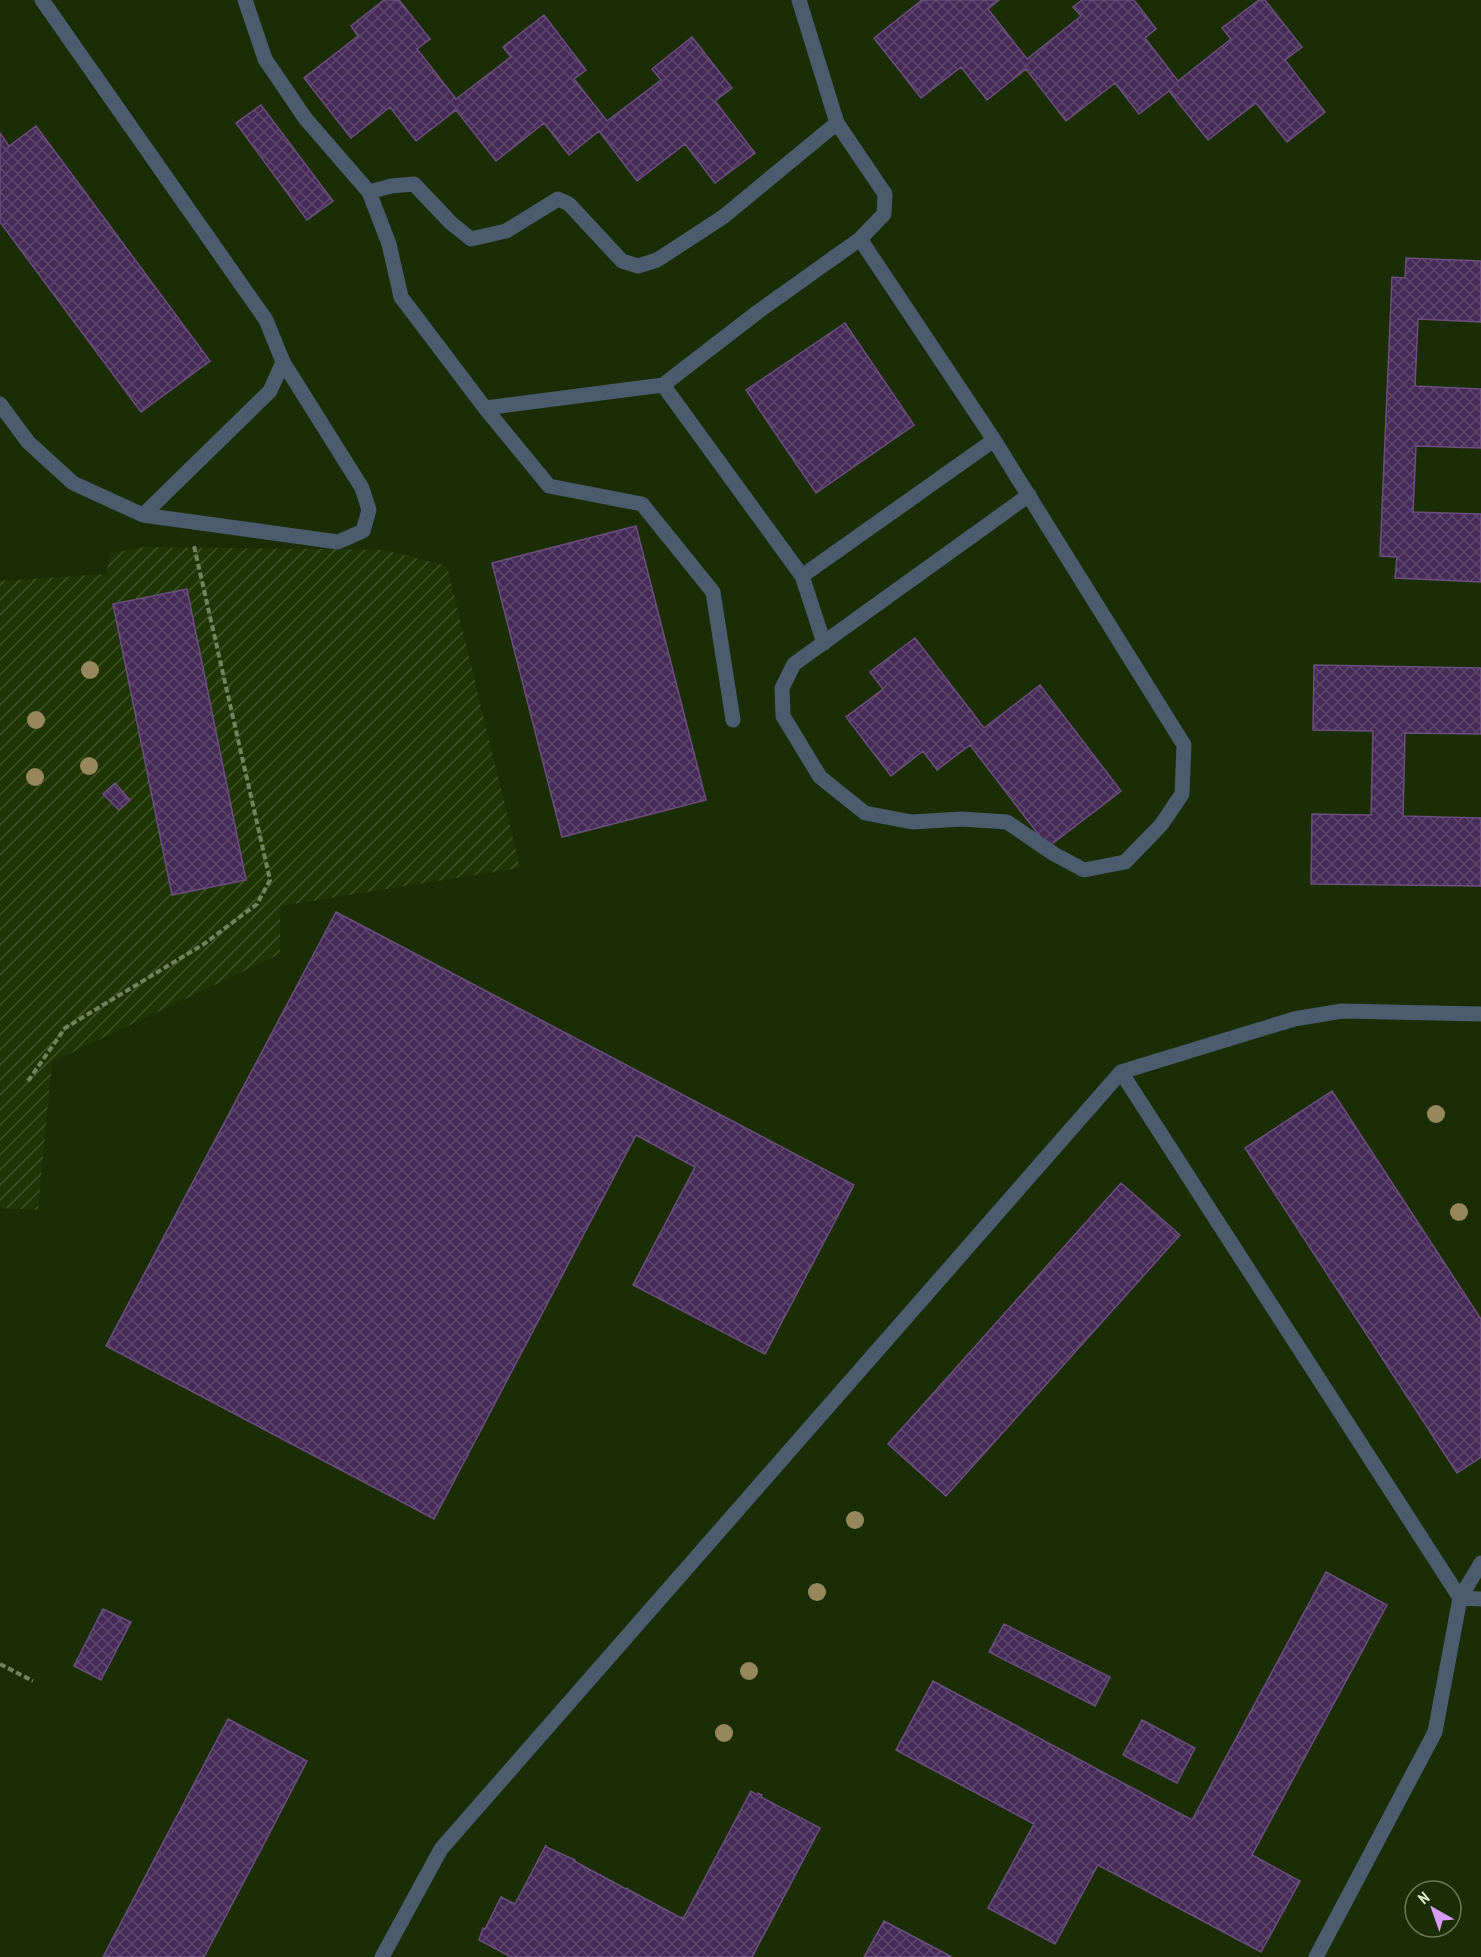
<svg xmlns="http://www.w3.org/2000/svg" width="1481" height="1957" font-family="'PT Sans Narrow',sans-serif">
<defs>
<pattern id="industrial-furrows" width="10" height="10" patternUnits="userSpaceOnUse" patternTransform="scale(1.5)"><rect width="10" height="10" fill="#203506"/><path d="M-1 1l2-2M0 10L10 0M9 11l2-2" fill="none" stroke="#405329"/></pattern>
<pattern id="building-cross-hatch" width="8" height="8" patternUnits="userSpaceOnUse" patternTransform="scale(1.5)"><rect width="8" height="8" fill="#462a58"/><path d="M0 0l8 8M0 8l8-8" fill="none" stroke="#60496f"/></pattern>
</defs>
<rect width="100%" height="100%" fill="#1b2d05"/>
<path fill="url(#industrial-furrows)" d="M144,547L385,550L447,566L520,868L280,906V954L52,1062L38,1210L0,1208V581L106,574L111,553Z"/>
<path fill="url(#building-cross-hatch)" stroke="#6c4f7f" stroke-width="1.5" d="M384,0H399L430,39L417,49L456,99L511,57L503,47L544,15L586,70L574,79L607,121L661,80L652,69L692,37L732,88L715,101L755,153L715,183L685,144L637,181L599,131L569,155L544,123L496,161L456,110L416,141L390,107L351,138L304,78L358,36L351,26Z
M922,0H999L988,9L1027,59L1081,16L1073,7L1082,0H1134L1156,29L1145,38L1178,81L1231,39L1222,28L1259,0H1265L1302,47L1285,60L1325,112L1287,142L1256,103L1208,140L1169,91L1139,114L1115,83L1066,121L1026,69L987,100L961,67L921,98L874,38Z
M261,105L333,201L307,220L236,123Z
M36,126L210,361L141,412L0,222V133L9,146Z
M1406,258L1481,261V322L1418,319L1415,386L1481,389V448L1416,446L1413,512L1481,514V582L1395,578L1397,557L1380,556L1392,277L1405,278Z
M845,323L914,425L816,493L746,390Z
M636,526L706,800L562,837L492,563Z
M187,589L246,880L172,895L113,604Z
M915,638L984,728L1040,685L1121,791L1048,847L970,745L937,770L923,751L891,776L846,717L883,689L870,672Z
M1314,665L1481,668V734L1405,733L1403,816L1481,818V886L1311,884L1312,814L1371,815L1373,731L1313,730Z
M115,783L130,800L119,810L103,794Z
M336,912L854,1185L765,1354L633,1285L695,1167L636,1135L434,1519L106,1346Z
M1332,1091L1481,1319V1457L1457,1473L1245,1148Z
M1121,1183L1180,1235L946,1496L888,1444Z
M1326,1572L1387,1605L1252,1855L1300,1881L1261,1952L1098,1865L1055,1944L988,1908L1034,1824L896,1750L933,1681L1192,1820Z
M103,1609L131,1622L101,1680L74,1666Z
M1004,1624L1110,1677L1095,1706L989,1652Z
M228,1719L307,1761L266,1840L204,1957H103Z
M1142,1720L1195,1748L1177,1783L1123,1755Z
M751,1791L757,1795L758,1793L762,1795L761,1797L820,1828L752,1957H511L479,1940L483,1928L485,1929L501,1897L515,1904L546,1845V1847L575,1860L574,1861L600,1875L601,1874L600,1875L626,1889L628,1888L627,1889L681,1918L682,1917L683,1919Z
M884,1921L952,1957H864Z"/>
<g fill="none" stroke-linecap="round" stroke-linejoin="round">
<path stroke="#71825f" stroke-width="4" stroke-dasharray="6 3" stroke-linecap="butt" d="M28,1081L65,1028L204,944L257,904L270,880L194,546
M0,1664L33,1681"/>
<path stroke="#4a5c6e" stroke-width="15" d="M245,0L265,59L305,118L369,192L391,186L414,184L451,223L471,239L506,231L558,199L569,204L622,261L638,266L657,260L723,217L837,123L885,194L884,214L860,239L994,440L1184,745L1182,794L1161,825L1125,862L1084,870L1054,854L1007,822L961,819L912,822L865,813L820,777L783,716L782,688L794,664L1029,495
M799,0L837,123
M369,192L389,244L401,297L485,408L663,385L802,576L824,643
M663,385L759,311L860,239
M0,404L28,442L73,483L143,515L270,391L283,362L266,320L42,0
M485,408L549,486L642,504L713,592L733,720
M143,515L338,542L363,531L369,510L362,488L283,362
M802,576L994,440
M1121,1072L1460,1598L1435,1732L1316,1957
M1481,1563L1460,1598L1481,1599
M382,1957L441,1849L1121,1072L1294,1019L1342,1011L1481,1014"/>
</g>
<g fill="#96885c">
<circle cx="90" cy="670" r="9"/>
<circle cx="36" cy="720" r="9"/>
<circle cx="89" cy="766" r="9"/>
<circle cx="35" cy="777" r="9"/>
<circle cx="1436" cy="1114" r="9"/>
<circle cx="1459" cy="1212" r="9"/>
<circle cx="855" cy="1520" r="9"/>
<circle cx="817" cy="1592" r="9"/>
<circle cx="749" cy="1671" r="9"/>
<circle cx="724" cy="1733" r="9"/>
</g>
<g transform="translate(1433 1909) rotate(320)"><circle r="28" fill="#1b2d05" stroke="#697a57" stroke-width="1.5"/>
<path d="M0-4.5L10 22L0 15L-10 22Z" fill="#d59cfb"/>
<text y="-9" font-size="16" font-weight="bold" text-anchor="middle" fill="#deeed1">N</text>
</g>
</svg>
